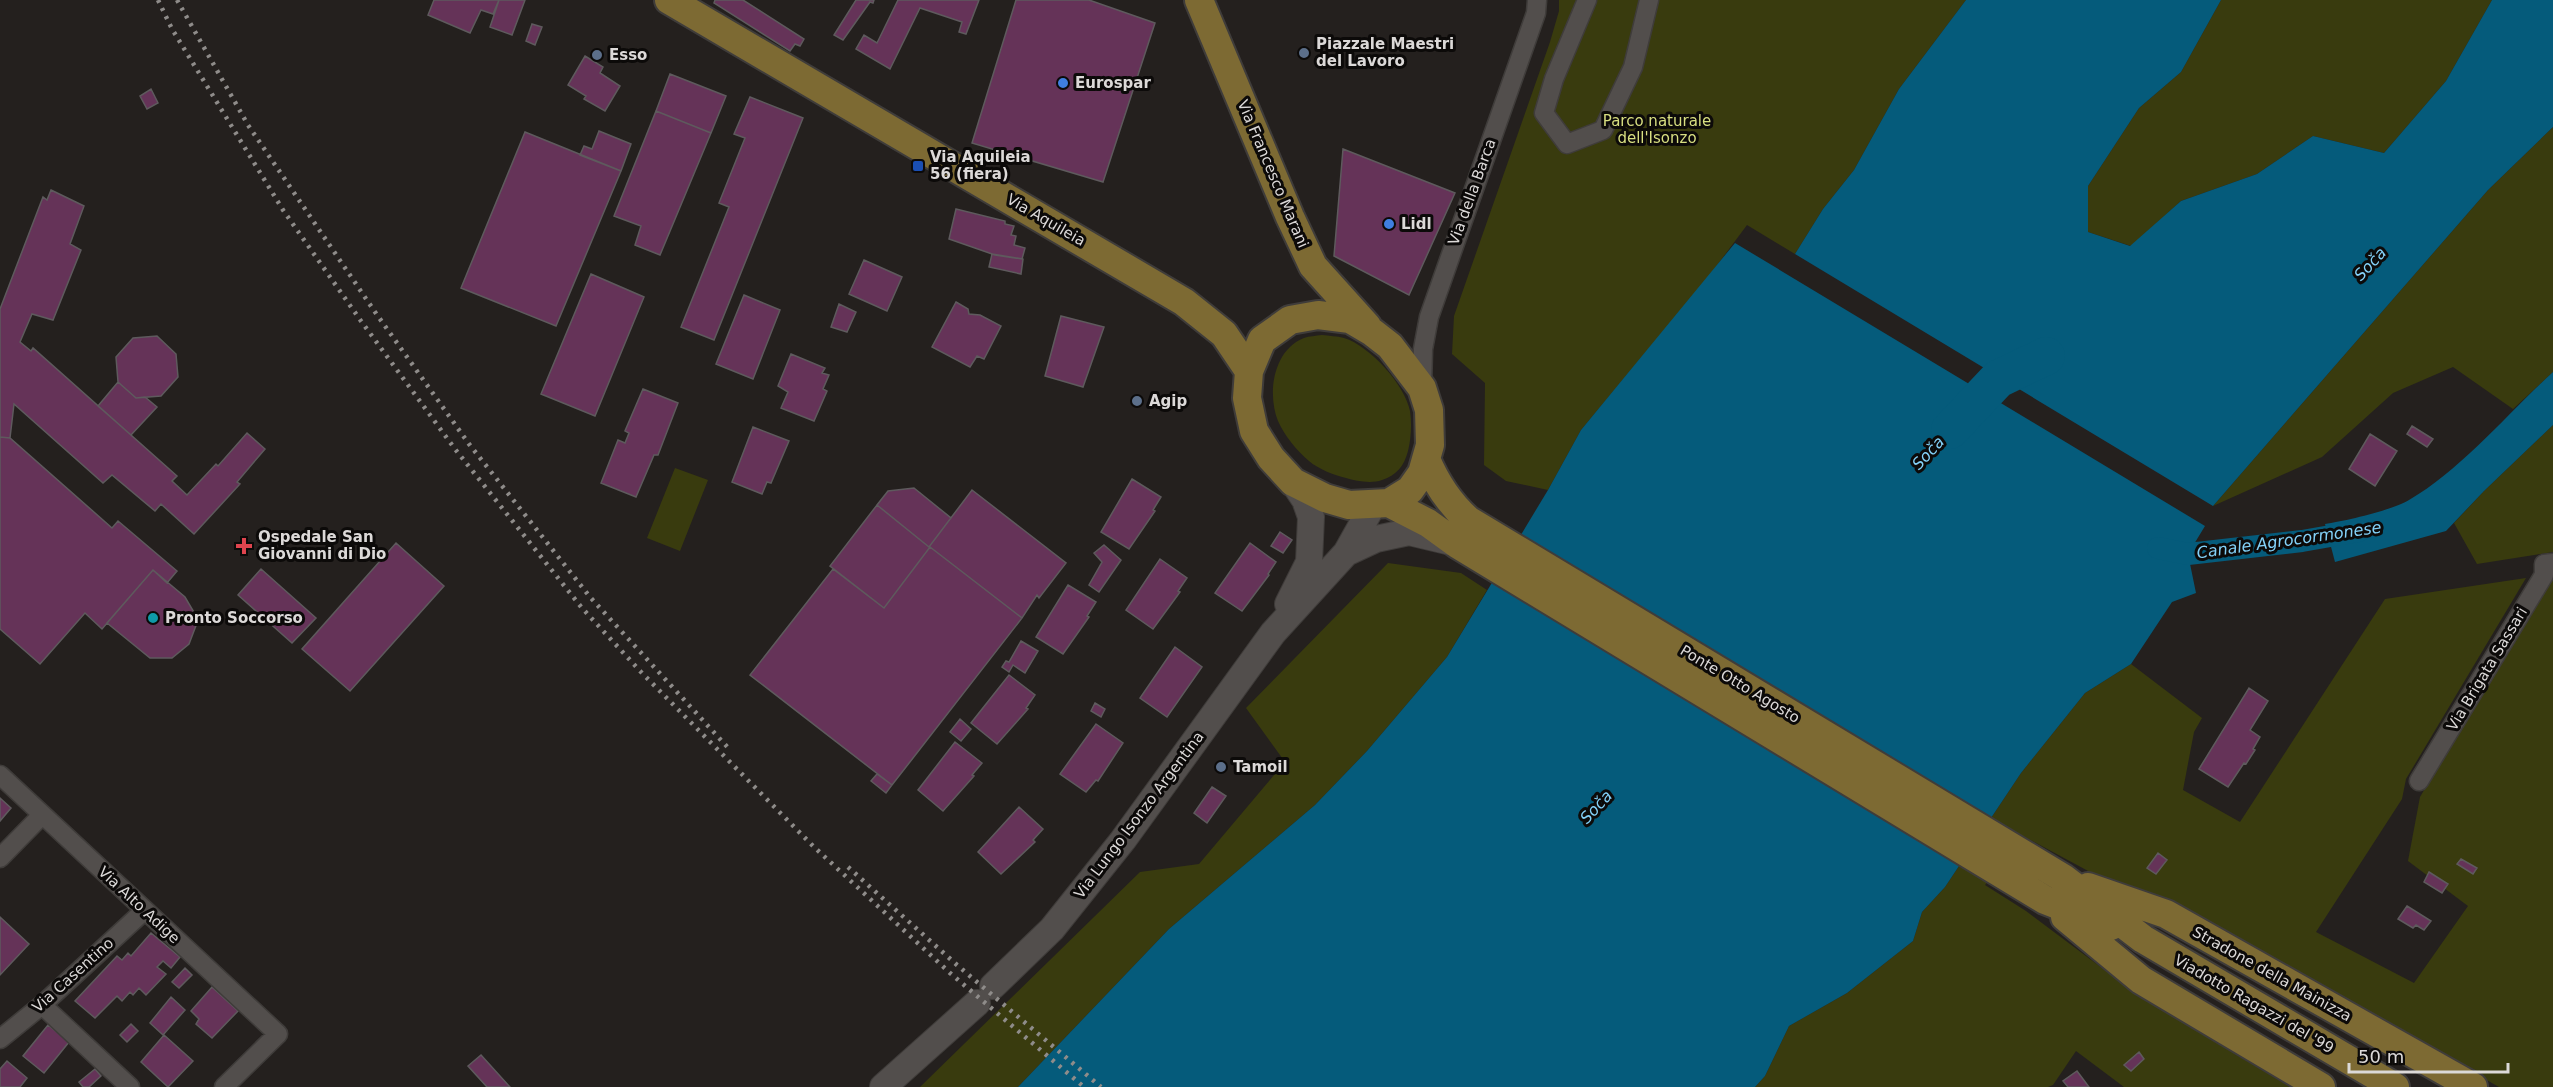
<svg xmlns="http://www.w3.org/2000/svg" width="2553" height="1087" font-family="'DejaVu Sans',sans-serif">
<rect width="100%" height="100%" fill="#24201e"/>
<path fill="#393b0e" d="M1559,0H1966L1899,89L1854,170L1823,209L1795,254L1747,225L1709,276L1581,430L1548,490L1506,481L1484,465L1485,383L1452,354L1454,316L1550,42L1559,11Z
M2221,0H2492L2446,81L2384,153L2313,136L2257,174L2181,201L2131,246L2088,232V186L2139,108L2181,72Z
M2553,127V372L2513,409L2453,367L2393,393L2322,457L2213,506L2488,190Z
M1322,335C1329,336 1337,336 1344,338C1370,346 1405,385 1410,411C1412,424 1411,439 1408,451C1404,466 1397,475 1382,480C1371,484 1356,481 1346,478C1334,475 1318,469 1309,461C1297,451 1284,435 1278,421C1267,394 1273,350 1304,338C1309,336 1316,336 1322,335Z
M2553,425V552L2477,564L2454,523L2484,491Z
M675,468L708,480L680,551L647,538Z
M1388,563L1461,573L1487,590L1447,657L1367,751L1315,805L1169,929L1018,1087H920L1140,872L1199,864L1285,762L1246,708Z
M2526,578L2406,779L2402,799L2316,932L2414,983L2468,906L2408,861L2420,797L2545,587L2553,580V1087H2499L2189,912L2090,872L2023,836L1985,885L2026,911L2142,998L2290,1087H2124L2076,1051L2053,1085L2048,1087H1755L1765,1076L1789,1026L1847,993L1913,941L1922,912L1945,887L2021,773L2085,693L2131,664L2202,718L2194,732L2183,790L2240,822L2385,599Z"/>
<path fill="#055b7b" d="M1966,0H2221L2181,72L2139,108L2088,186V232L2130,246L2181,201L2257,174L2313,136L2384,153L2446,81L2492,0H2553V127L2488,190L2213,506L1795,254L1823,209L1854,170L1899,89Z
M1735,243L2205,526L2188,554L2196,593L2172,602L2131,664L2085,693L2021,773L1945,887L1922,912L1913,941L1847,993L1789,1026L1765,1076L1755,1087H1018L1169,929L1315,805L1367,751L1447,657L1548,490L1581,430Z
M2553,372V425L2484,491L2446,531L2335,562L2325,524C2345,521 2393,510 2409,500C2461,470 2508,413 2553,372Z"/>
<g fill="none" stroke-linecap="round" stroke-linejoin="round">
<path stroke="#055b7b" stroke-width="22" d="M2158,548L2188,554L2302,541L2359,531"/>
<path stroke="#055b7b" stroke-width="38" d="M1950,430L1998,379L2046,356"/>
</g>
<path fill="#653358" stroke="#5e5a5d" stroke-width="1.5" d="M434,0H499L493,14L481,10L470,33L428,15Z
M499,0H525L512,35L490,27Z
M715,0H743L804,39L800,46L795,44L790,51L714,3Z
M856,0H874L873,3L870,2L843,40L834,35Z
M898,0H979L966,34L959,32L962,22L920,8L890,69L856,49L864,35L877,43Z
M1016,0H1089L1155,23L1103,182L972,143Z
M532,24L542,27L535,45L526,41Z
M585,56L603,67L600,73L620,86L605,111L584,99L586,96L568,85Z
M670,74L726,96L711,133L656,111Z
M151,89L158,103L147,109L140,96Z
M750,97L803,118L714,340L681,327L729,207L719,203L745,138L734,134Z
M656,111L711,133L660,255L635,245L641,226L614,216Z
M599,131L631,144L621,171L580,155L584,146L592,149Z
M525,132L621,171L556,326L461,288Z
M1343,149L1455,193L1409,295L1334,256Z
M51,190L84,206L70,244L81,250L53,320L32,314L20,342L31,351L33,348L177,476L172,481L187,495L216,464L218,466L247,433L265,449L237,482L240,484L194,534L161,504L155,511L112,475L103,483L14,404L10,438L0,437V309L43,197L47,200Z
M956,209L1005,221V224L1014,226L1011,235L1016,236L1014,245L1025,248L1022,259L995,255L949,239Z
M992,254L1023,259L1021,274L989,267Z
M864,260L902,277L887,311L849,294Z
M591,274L644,297L595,416L541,394Z
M744,295L780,310L753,379L716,364Z
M956,302L968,309L969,314L980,315L1001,326L984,359L977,356L970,367L932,347Z
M839,304L856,312L847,332L831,327Z
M1061,316L1104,327L1083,387L1045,376Z
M157,336L176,354L178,377L161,396L136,398L118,382L116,357L133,338Z
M791,354L825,368L822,373L829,375L823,389L827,391L814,421L781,408L788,392L778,386Z
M118,382L136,398L145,397L157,407L131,435L98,406Z
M643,389L678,403L658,455H654L636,497L601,483L618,440L625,443L629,433L625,431Z
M2412,426L2433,439L2427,447L2407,434Z
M753,427L789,441L771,483L767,482L762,494L732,482Z
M2370,434L2397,451L2375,486L2349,469Z
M0,437L10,438L112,528L118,521L177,571L167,583L153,570L102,629L85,613L40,664L0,629Z
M1132,479L1161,497L1153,510L1155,511L1129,549L1101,532Z
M914,488L951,518L929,547L877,505L888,491Z
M972,490L1066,563L1039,598L1037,595L1022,618L930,547L884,608L830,566L877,505L929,547Z
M1280,532L1292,540L1283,553L1271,546Z
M396,543L444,586L350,691L302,649Z
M1250,543L1276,562L1268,574L1269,575L1242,611L1215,593Z
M1104,545L1121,560L1099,592L1089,585L1102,562L1094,553Z
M930,547L1022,618L892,785L750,675L833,569L884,608Z
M1160,559L1187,578L1178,591L1180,592L1153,629L1126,610Z
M261,569L316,618L292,643L238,595Z
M153,570L185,597L195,614L197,623L189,644L172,658H150L107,623Z
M1068,585L1096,602L1087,616L1089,617L1063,654L1036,637Z
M1021,641L1038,651L1025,673L1013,665L1009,672L1002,667L1006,661L1009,662Z
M1175,647L1202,667L1167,717L1140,698Z
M1009,675L1035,695L1026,708L1028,709L997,744L971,723Z
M2249,688L2268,701L2250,730L2260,737L2253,749L2255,750L2246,764L2244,763L2228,787L2199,769Z
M1095,703L1105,709L1101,717L1091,711Z
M960,719L971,729L961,741L950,732Z
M1096,724L1123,743L1098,781L1096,780L1086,792L1060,774Z
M955,742L982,763L972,775L974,776L943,811L918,790Z
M877,774L892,785L886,793L871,781Z
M1212,787L1226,796L1207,823L1194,813Z
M0,798L11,808L0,821Z
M1019,807L1043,829L1033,840L1035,842L1001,874L978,852Z
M2158,853L2167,860L2156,874L2147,868Z
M2461,859L2477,868L2473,874L2457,864Z
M2429,872L2448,884L2442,893L2424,882Z
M2407,906L2431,921L2424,930L2416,925L2413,928L2398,919Z
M0,917L29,944L0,975Z
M151,933L180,957L171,968L163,961L157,967L166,974L146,995L139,988L133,995L130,992L122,1001L117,996L95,1018L75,1001L117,956L122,960L128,953L131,956Z
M185,968L192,975L179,988L172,982Z
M212,987L238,1011L212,1038L196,1024L199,1019L191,1011Z
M171,997L185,1010L163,1035L150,1023Z
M131,1024L138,1031L127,1042L120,1035Z
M48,1025L69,1042L44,1073L23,1056Z
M164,1035L193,1061L168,1087L141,1062Z
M2139,1052L2144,1059L2131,1071L2124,1065Z
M481,1055L510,1087H487L468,1066Z
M7,1061L27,1078L20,1087H0V1069Z
M95,1069L101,1076L89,1087H83L79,1082Z
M2077,1071L2089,1087H2068L2063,1081Z"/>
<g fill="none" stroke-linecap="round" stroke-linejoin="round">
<defs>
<path id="street" d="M1587,0L1554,79L1544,113L1567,144L1603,130L1633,67L1649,0
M1422,388L1423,349L1429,317L1536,13L1537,0
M0,775L278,1034L224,1087
M2419,781L2544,575V564L2553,563
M0,858L42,815
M42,1005L130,1087
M0,1039L42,1005L145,910"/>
<path id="secondary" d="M1346,553L1376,539L1409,532L1451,542
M1288,604L1309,562L1311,517L1305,500L1293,482
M993,986L1052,929L1123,840L1273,633L1346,553L1373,505
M883,1087L977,1003"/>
<path id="primary" d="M669,0L1184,302L1224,334L1249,371
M1199,0L1290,217L1313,266L1367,326
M1318,315L1350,319L1372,332L1390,346L1422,388L1429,410L1430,445L1422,473L1410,490L1389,503L1349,505L1325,498L1293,482L1271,458L1254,431L1247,398L1249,371L1262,340L1290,320Z
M1426,459C1436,483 1449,503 1468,520L2063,878L2143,939L2395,1087
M1389,503L1428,523L1457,544L2045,900L2111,926
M2088,887L2166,914L2473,1087
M2065,917L2141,980L2321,1087"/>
</defs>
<use href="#street" stroke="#3f3c3a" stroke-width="21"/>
<use href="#secondary" stroke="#3f3c3a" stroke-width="28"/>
<use href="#primary" stroke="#3f3c3a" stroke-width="32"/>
<use href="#street" stroke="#524e4c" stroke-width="18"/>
<use href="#secondary" stroke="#524e4c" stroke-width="26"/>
<use href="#primary" stroke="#7d6a33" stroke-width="28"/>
<path stroke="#8f8c8a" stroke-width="4.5" stroke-dasharray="3 6" stroke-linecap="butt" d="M158,0L172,29L283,210L361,321L455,449L582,608L641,672L813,846L950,973L1084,1087
M177,0L248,125L375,312L469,444L590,597L731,751
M848,867L957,965L1101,1087"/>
</g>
<g fill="#5c6f8a" stroke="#0c0a09" stroke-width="2">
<circle cx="1304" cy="53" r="6"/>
<circle cx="597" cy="55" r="6"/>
<circle cx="1137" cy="401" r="6"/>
<circle cx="1221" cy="767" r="6"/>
</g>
<g fill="#3f7fe0" stroke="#0c0a09" stroke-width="2">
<circle cx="1063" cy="83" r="6"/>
<circle cx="1389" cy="224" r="6"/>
</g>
<rect fill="#1a4fb4" stroke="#0c0a09" stroke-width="2" x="912" y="160" width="12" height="12" rx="3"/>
<path fill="#e0444e" stroke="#0c0a09" stroke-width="2" d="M241 537h6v6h6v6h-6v6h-6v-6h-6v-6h6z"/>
<circle fill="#0f9aa8" stroke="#0c0a09" stroke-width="2" cx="153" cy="618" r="6"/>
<g text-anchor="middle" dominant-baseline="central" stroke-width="6" stroke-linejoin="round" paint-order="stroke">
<g font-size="15" font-weight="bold" fill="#dcd9d8" stroke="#0c0a09" text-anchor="start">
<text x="1316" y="44">Piazzale Maestri<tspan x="1316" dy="17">del Lavoro</tspan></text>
<text x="609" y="55">Esso</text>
<text x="1075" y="83">Eurospar</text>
<text x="930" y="157">Via Aquileia<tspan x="930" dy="17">56 (fiera)</tspan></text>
<text x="1401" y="224">Lidl</text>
<text x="1149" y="401">Agip</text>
<text x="258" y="537">Ospedale San<tspan x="258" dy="17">Giovanni di Dio</tspan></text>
<text x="165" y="618">Pronto Soccorso</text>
<text x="1233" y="767">Tamoil</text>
</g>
<g font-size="15" fill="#d8df81" stroke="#0c0a09">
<text x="1657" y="121">Parco naturale<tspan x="1657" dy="17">dell'Isonzo</tspan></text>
</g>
<g font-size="15" fill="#dcd9d8" stroke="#0c0a09">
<text transform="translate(1273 174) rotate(67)">Via Francesco Marani</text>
<text transform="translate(1472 192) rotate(-70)">Via della Barca</text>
<text transform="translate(1046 220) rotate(30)">Via Aquileia</text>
<text transform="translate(2487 669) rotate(-59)">Via Brigata Sassari</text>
<text transform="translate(1740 684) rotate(31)">Ponte Otto Agosto</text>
<text transform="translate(1139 815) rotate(-53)">Via Lungo Isonzo Argentina</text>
<text transform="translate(139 905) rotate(43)">Via Alto Adige</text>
<text transform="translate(2272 974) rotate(29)">Stradone della Mainizza</text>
<text transform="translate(73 975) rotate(-42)">Via Casentino</text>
<text transform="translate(2254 1004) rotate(30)">Viadotto Ragazzi del '99</text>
</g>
<g font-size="16" font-style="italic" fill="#83d1f8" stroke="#0c0a09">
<text transform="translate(2370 264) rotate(-47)">Soča</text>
<text transform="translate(1928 453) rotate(-47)">Soča</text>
<text transform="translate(2289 540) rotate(-8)">Canale Agrocormonese</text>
<text transform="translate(1596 807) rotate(-47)">Soča</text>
</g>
</g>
<path d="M2349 1063v9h159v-9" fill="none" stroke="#dcd9d8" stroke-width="3"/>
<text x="2358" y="1063" font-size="18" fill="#dcd9d8" stroke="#0c0a09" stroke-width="4.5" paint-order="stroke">50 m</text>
</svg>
